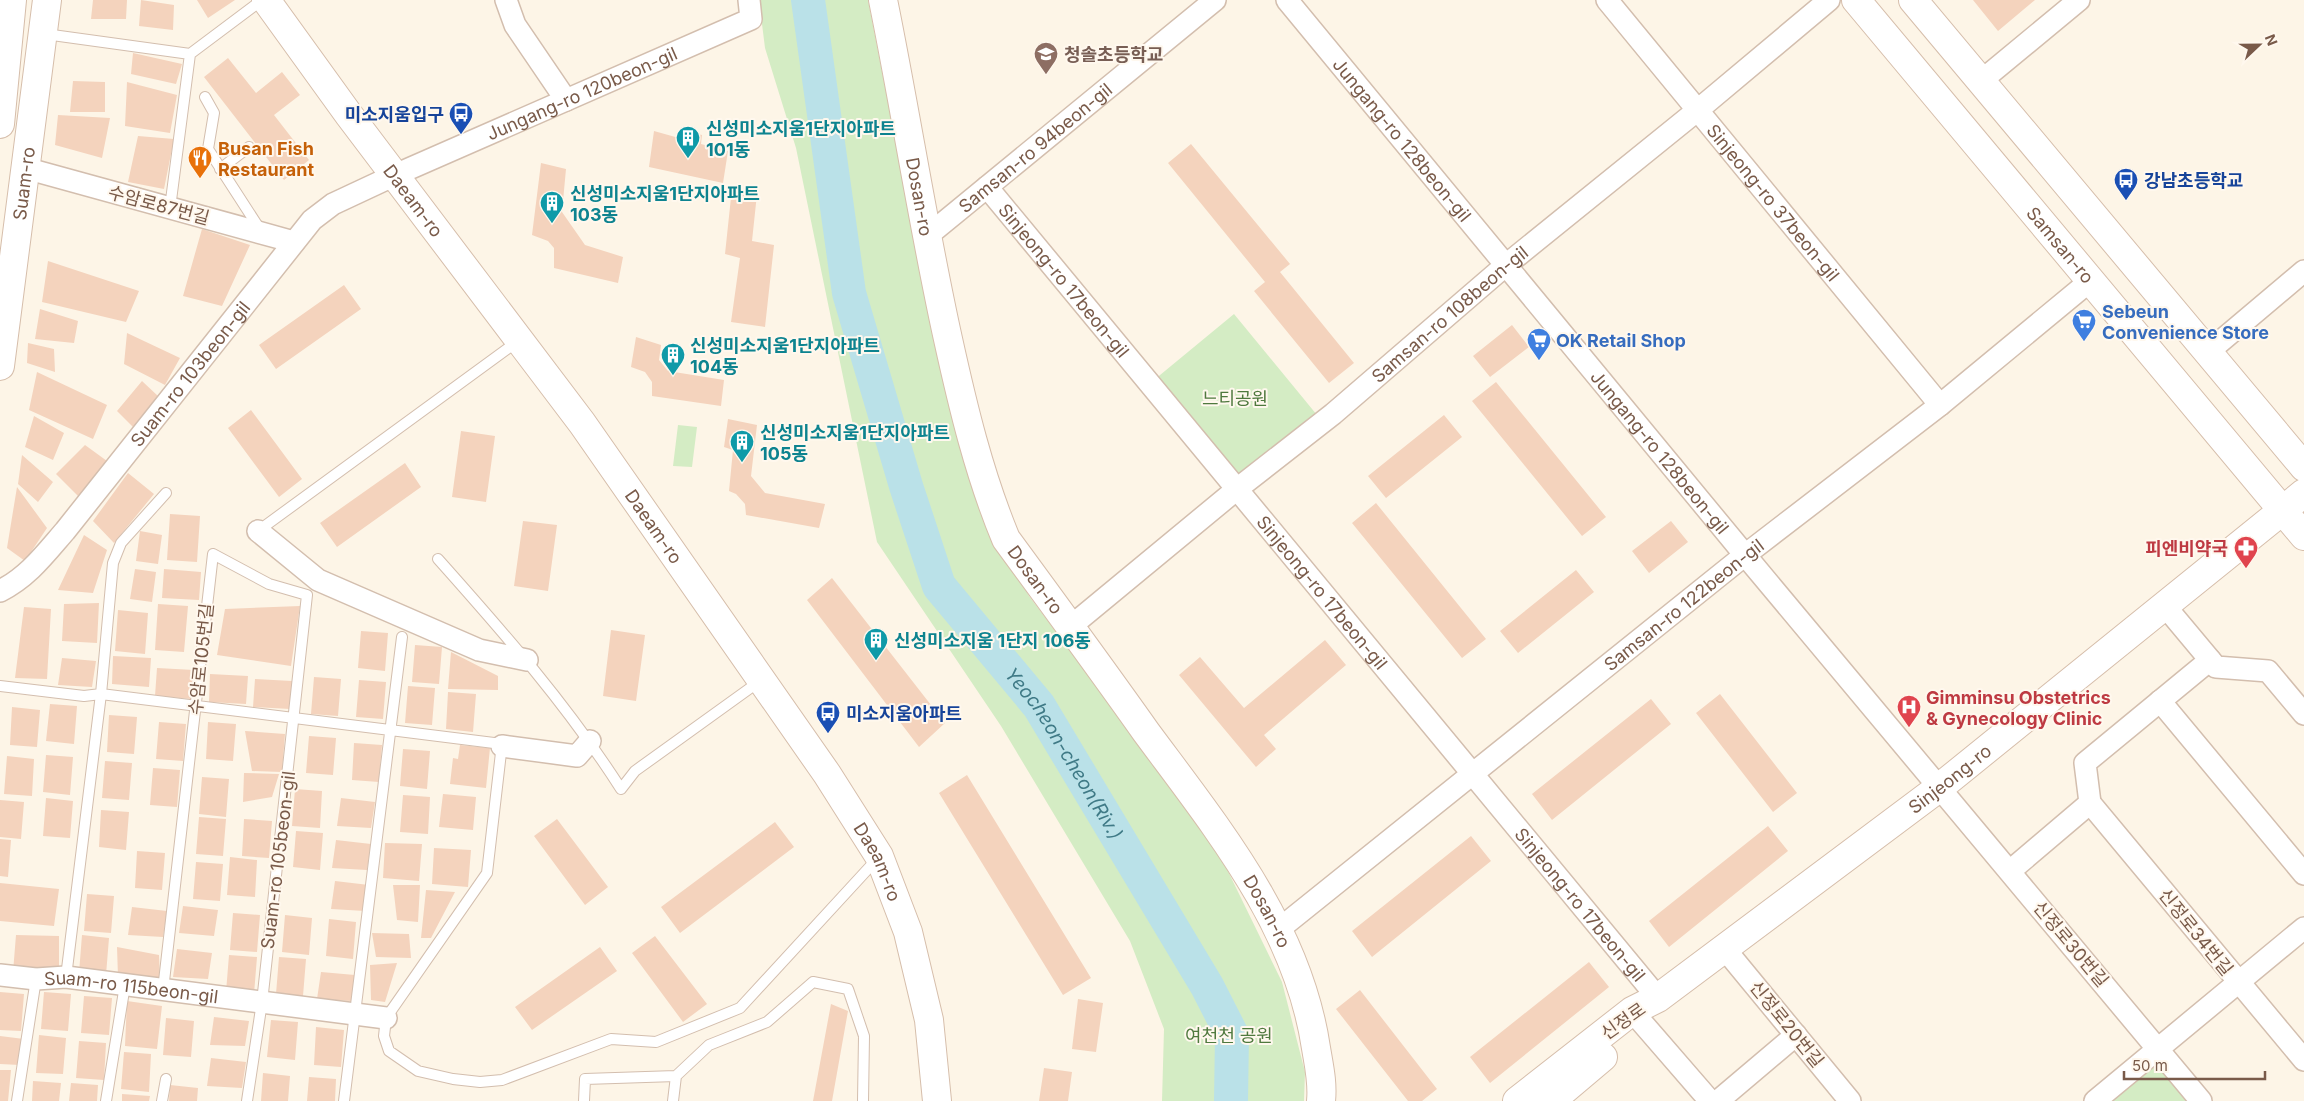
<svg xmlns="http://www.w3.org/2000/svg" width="2304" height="1101" font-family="Inter,'Noto Sans KR',sans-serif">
<rect width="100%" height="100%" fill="#fdf5e7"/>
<path fill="#d4ecc4" d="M759,0H868L909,210L998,540L1029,596L1178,794L1221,857L1282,982L1305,1072L1304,1101H1162L1164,1029L1130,941L1001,726L877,542L796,148L765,48Z
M1234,314L1317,415L1237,481L1154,380Z
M678,425L697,427L692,467L673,466Z
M2158,1049L2201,1101H2095Z"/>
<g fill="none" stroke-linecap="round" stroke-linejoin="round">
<path stroke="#bae1e8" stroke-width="34" id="s1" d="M808,0L849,293L906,486L939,586L1039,706L1207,986L1232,1035L1231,1101"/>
</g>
<path fill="#f4d3bd" d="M93,0H127L126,19H91Z
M141,0L174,5L173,30L139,26Z
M197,0H235L208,18Z
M1973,0H2035L1998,31Z
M133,53L182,64L176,84L131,74Z
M228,58L256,93L282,72L300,95L274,115L309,160L284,180L204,77Z
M73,81L105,82V112H70Z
M127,82L177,95L170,133L125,126Z
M58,115L110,118L102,158L55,145Z
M654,131L686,140V132L702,135L701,144L728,151L723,183L649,167Z
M138,136L174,139L164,189L128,182Z
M1191,144L1290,264L1280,272L1354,363L1329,383L1254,291L1265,282L1168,163Z
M541,163L566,169L562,212L585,245L623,257L618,283L554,268V248L548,241L532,235Z
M732,188L757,194L752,241L774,245L765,327L731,322L740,258L725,254Z
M202,229L250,245L222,306L183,296Z
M48,261L139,291L126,322L42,302Z
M344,285L361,309L276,369L259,345Z
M40,309L78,321L74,343L35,339Z
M1512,325L1529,347L1490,377L1473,356Z
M127,333L180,358L165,385L124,364Z
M636,337L661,345L659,360L668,371L724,380L721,406L652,396V382L645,372L631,367Z
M28,343L54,349L55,372L27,363Z
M37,372L107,405L93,439L29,410Z
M142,381L159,397L135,429L117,411Z
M1496,382L1606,517L1582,536L1472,401Z
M251,410L302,479L279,497L228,428Z
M1444,415L1462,437L1386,498L1368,476Z
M34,416L64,433L53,460L25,447Z
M728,419L757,425L751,476L765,493L825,504L819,528L746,515L745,504L736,494L729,491L733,450L724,447Z
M461,431L495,436L486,502L452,497Z
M85,445L107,461L81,499L56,474Z
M22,455L53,482L38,502L18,484Z
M405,463L421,487L337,547L320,523Z
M128,473L154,494L114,543L93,521Z
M17,487L47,528L25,561L7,548Z
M1376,503L1486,639L1462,658L1352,523Z
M170,514L200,516L197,562L167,560Z
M523,521L557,525L548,591L514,586Z
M1671,521L1688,542L1649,573L1632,551Z
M140,531L162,535L158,564L136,561Z
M84,535L107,550L93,593L58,590Z
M135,569L156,572L152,602L130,599Z
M164,569L201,572L199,600L162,598Z
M1576,570L1594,592L1518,653L1500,631Z
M832,578L945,723L919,747L807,600Z
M99,603L97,643L62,641L64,604Z
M158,604L188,606L184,652L155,650Z
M300,606L291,666L217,655L225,609Z
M24,607L51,609L47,679L15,678Z
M118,610L148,613L145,654L115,651Z
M611,630L645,635L636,701L603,696Z
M361,631L388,633L385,671L358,668Z
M1325,640L1346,665L1264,735L1276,749L1256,767L1179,675L1200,657L1244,708Z
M415,645L442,647L439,684L412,682Z
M451,652L498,676V690L448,689Z
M113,656L151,658L149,687L112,684Z
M62,658L96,661L92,687L58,685Z
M157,668L194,670L192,699L155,696Z
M210,674L248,676L246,704L209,702Z
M314,677L341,679L338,716L311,714Z
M255,679L292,681L290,709L253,707Z
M359,680L386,682L383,719L356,717Z
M408,686L435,688L432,725L405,723Z
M448,692L476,694L473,732L446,729Z
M1720,694L1797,793L1773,812L1696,713Z
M1651,699L1671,724L1552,820L1532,794Z
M50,704L77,706L74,744L46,741Z
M12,707L40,710L37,747L10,745Z
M109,715L137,717L134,754L107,752Z
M159,722L186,724L183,761L156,759Z
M208,722L236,724L233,761L206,759Z
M245,731L285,734L282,772L252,771Z
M309,736L336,738L333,775L306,773Z
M354,743L382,745L379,782L352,780Z
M460,745L490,748L486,788L450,784L453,758L458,759Z
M403,749L430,751L427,789L400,786Z
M46,755L73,757L70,795L43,792Z
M7,756L34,759L32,796L4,794Z
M105,761L132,763L129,800L102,798Z
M153,768L180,770L177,807L150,805Z
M244,773L279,774L272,797L243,802Z
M967,775L1091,978L1063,995L939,793Z
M202,777L229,779L226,817L199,814Z
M295,789L322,791L320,828L292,826Z
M443,794L476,797L473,830L439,827Z
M403,795L430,797L428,834L400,832Z
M46,798L73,801L70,838L43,836Z
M341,798L375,802L371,828L337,826Z
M0,800L24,802L21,839L0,837Z
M101,810L129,812L126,850L99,847Z
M199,817L226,819L223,856L196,854Z
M244,819L272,821L269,858L242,856Z
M557,819L608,887L585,905L534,836Z
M775,822L794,847L680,933L661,907Z
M1768,826L1788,851L1669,947L1649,921Z
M296,831L323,833L320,870L293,867Z
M1471,836L1491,861L1372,957L1352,931Z
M0,839L11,840L8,877L0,876Z
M336,840L371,844L367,870L332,868Z
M385,843L422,844L419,881L383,878Z
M434,848L471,850L468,887L432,884Z
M137,851L165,853L162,890L135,888Z
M230,857L257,860L255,897L227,895Z
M196,862L223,864L220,901L193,899Z
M335,881L369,885L365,911L331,909Z
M0,883L59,889L54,926L0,921Z
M393,885H420L418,922L397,920Z
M426,890L455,892L431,938H421Z
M87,894L114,896L111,933L84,931Z
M183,906L218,910L214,936L179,933Z
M132,907L167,911L163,937L128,935Z
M233,913L260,915L257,952L230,950Z
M285,915L312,918L309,955L282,952Z
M329,919L356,922L353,959L326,956Z
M372,933L409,934L411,958L376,957Z
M16,935L59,936V970L13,972Z
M82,935L109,938L106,975L79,973Z
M655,936L707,1004L683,1022L632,953Z
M117,947L159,955L160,980L118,977Z
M600,947L617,971L532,1030L515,1007Z
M177,949L212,953L208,979L173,977Z
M229,955L257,957L254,994L226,992Z
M279,957L306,959L303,996L276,994Z
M1589,962L1609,987L1490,1083L1470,1057Z
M397,963L385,1002L371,1000L370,965Z
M321,972L355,975L351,1001L317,999Z
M1360,990L1437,1089L1422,1101H1408L1336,1009Z
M0,992L24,994L21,1031L0,1030Z
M44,992L71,994L68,1031L41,1029Z
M84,996L112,998L109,1035L81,1033Z
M1078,999L1103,1003L1096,1052L1072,1049Z
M127,1001L162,1006L157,1049L125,1046Z
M831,1004L848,1011L832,1101H813Z
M214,1017L249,1021L245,1046L210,1045Z
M166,1018L194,1021L191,1057L163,1055Z
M271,1020L298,1022L295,1060L267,1057Z
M316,1027L344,1030L341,1067L314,1065Z
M39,1035L66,1038L63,1074L36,1073Z
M0,1036L24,1039L20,1065L0,1064Z
M79,1041L106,1043L104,1080L76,1078Z
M124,1052L151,1054L149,1092L121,1089Z
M211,1058L246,1062L242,1088L207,1086Z
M1044,1068L1072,1072L1068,1101H1039Z
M0,1070H11L8,1101H0Z
M263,1073L290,1076L288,1101H261Z
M309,1077L336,1079L335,1101H307Z
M33,1081L61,1083L59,1101H32Z
M71,1083L98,1085L97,1101H69Z
M170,1085L198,1088L197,1101H169Z
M122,1094L150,1096L149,1101H122Z"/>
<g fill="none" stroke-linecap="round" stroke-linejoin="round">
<defs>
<path id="lane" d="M45,34L190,54L262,0
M205,97L214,113L208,149L261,231
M220,169L249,147
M170,208L190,54
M258,531L518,341
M438,559C504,633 568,706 621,789L635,771L760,681
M0,686L84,696L101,694L502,744L487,873L386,1018L384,1036L389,1051L418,1071L453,1079L480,1082L502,1080L611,1039L656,1042L740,1008L878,858
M66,977L101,694L113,563L121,543L166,493
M163,990L213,554L269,584L307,595L262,1002L247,1101
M17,1101L36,979
M106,1101L125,985
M162,1101L166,1079
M344,1101L402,637
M584,1101L585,1079L676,1076
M673,1101L676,1076L709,1045L767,1022L813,982L848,989L864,1036L863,1101"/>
<g id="street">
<path d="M506,0L515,25L566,100"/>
<path id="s2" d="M1287,0L1745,555L2201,1101"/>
<path id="s3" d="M1607,0L1940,405"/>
<path d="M1981,81L2079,0"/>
<path d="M25,168L294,242"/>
<path id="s4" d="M987,187L1658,998"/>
<path id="s5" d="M926,237L1215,0"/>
<path d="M2208,352L2304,271"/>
<path d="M258,531L318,580L479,650L527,660"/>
<path id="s6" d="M0,591C28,577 45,554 65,531L312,220L333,204L395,175L751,19L749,0"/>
<path d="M2165,606L2216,667L2268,671L2304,714"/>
<path id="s7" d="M1070,627L1237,489L1333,414L1506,265L1699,109L1829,0"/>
<path d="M2160,701L2304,874"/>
<path d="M502,746L577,756L590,741"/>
<path d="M2090,803L2304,1060"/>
<path d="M2010,871L2090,803L2085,763L2210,660"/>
<path id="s8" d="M1278,930L1745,555L1940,405L2090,281"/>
<path d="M1724,948L1850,1101"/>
<path id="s9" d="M0,975L36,979L66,977L386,1018"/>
<path d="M1632,1011L1710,1101"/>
<path d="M1718,1101L1796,1035"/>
<path d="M2095,1101L2304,928"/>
</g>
<g id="secondary">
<path id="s10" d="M266,0L349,115L582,423L827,774L879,856L908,932L929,1020L937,1101"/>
<path id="s11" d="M883,0C906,113 923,226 948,339C963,407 979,474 1006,539C1053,603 1100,667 1146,732C1217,828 1298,926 1316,1048C1319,1066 1323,1083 1321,1101"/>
<path id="s12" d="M1856,0L2304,536"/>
<path d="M1913,0L2304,467"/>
<path d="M0,124L12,0"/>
<path id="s13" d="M0,366L47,0"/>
<path id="s14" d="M1517,1101L1632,1011L1658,998L1940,787L2304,493"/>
<path d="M1551,1101L1603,1057"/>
</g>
</defs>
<use href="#lane" stroke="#d3beae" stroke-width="12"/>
<use href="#street" stroke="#d3beae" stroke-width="24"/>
<use href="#secondary" stroke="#d6beab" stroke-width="30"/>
<use href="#lane" stroke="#fff" stroke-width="10"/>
<use href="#street" stroke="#fff" stroke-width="21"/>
<use href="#secondary" stroke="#fff" stroke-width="28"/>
</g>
<defs>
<symbol id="school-pin" viewBox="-11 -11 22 30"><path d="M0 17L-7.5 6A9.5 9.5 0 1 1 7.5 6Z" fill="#8d6e63" stroke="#fff8ee"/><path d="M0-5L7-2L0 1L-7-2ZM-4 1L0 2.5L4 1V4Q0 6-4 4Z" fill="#fff"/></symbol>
<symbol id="bus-pin" viewBox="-11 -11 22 30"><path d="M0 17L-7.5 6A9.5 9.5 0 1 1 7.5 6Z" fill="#1a4fb4" stroke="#fff8ee"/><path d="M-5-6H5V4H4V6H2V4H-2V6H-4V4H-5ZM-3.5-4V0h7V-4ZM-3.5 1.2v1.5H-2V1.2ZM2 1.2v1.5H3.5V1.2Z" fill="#fff"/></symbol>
<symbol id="building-pin" viewBox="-11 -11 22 30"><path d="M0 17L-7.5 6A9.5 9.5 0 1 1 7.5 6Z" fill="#0f9aa8" stroke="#fff8ee"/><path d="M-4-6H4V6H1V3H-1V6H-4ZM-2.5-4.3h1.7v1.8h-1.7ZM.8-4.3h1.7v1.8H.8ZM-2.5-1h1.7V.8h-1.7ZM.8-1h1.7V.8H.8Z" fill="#fff"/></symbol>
<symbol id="restaurant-pin" viewBox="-11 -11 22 30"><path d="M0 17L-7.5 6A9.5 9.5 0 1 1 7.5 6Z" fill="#e8710a" stroke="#fff8ee"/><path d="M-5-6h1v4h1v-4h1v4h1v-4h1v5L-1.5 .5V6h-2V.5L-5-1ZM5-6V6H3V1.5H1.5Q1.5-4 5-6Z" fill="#fff"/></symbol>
<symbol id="supermarket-pin" viewBox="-11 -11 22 30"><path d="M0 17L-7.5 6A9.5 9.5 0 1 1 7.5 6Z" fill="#3f7fe0" stroke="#fff8ee"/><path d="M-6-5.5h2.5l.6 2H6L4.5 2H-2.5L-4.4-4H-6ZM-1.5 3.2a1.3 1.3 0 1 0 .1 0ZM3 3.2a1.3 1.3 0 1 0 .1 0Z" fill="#fff"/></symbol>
<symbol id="pharmacy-pin" viewBox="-11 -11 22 30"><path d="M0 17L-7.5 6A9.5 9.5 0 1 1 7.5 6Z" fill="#e0444e" stroke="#fff8ee"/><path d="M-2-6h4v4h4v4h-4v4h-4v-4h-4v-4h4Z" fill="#fff"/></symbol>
<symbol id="hospital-pin" viewBox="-11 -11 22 30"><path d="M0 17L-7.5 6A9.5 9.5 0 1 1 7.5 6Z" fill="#e0444e" stroke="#fff8ee"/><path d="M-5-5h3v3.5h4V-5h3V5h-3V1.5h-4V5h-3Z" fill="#fff"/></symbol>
</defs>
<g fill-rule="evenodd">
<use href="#school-pin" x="1032" y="40" width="28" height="38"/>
<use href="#bus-pin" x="447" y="100" width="28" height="38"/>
<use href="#building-pin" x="674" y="124" width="28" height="38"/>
<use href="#restaurant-pin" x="186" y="144" width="28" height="38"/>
<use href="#bus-pin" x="2112" y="166" width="28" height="38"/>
<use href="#building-pin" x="538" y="189" width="28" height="38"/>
<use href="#supermarket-pin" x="2070" y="307" width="28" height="38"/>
<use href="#supermarket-pin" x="1525" y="326" width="28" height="38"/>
<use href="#building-pin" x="659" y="341" width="28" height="38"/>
<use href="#building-pin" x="728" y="428" width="28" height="38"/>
<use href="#pharmacy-pin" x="2232" y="534" width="28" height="38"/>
<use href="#building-pin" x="862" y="626" width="28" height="38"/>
<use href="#hospital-pin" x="1895" y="693" width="28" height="38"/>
<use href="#bus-pin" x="814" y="699" width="28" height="38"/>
</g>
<g text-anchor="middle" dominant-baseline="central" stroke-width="4" stroke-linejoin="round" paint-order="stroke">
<g font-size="18" font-weight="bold" fill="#785e54" stroke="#fff8ee" text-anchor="start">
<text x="1064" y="54">청솔초등학교</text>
</g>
<g font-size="18" fill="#795a49" stroke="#fff8ee">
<text stroke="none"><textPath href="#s6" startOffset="785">Jungang-ro 120beon-gil</textPath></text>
<text stroke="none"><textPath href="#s2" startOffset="181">Jungang-ro 128beon-gil</textPath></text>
<text stroke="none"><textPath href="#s5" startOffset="141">Samsan-ro 94beon-gil</textPath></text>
<text stroke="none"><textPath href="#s13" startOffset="184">Suam-ro</textPath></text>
<text stroke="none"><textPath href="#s11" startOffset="200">Dosan-ro</textPath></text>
<text stroke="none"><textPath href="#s10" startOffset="249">Daeam-ro</textPath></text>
<text stroke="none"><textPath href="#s3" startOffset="262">Sinjeong-ro 37beon-gil</textPath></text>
<text transform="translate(159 205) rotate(15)">수암로87번길</text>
<text stroke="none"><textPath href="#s12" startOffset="319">Samsan-ro</textPath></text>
<text stroke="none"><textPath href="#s4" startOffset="121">Sinjeong-ro 17beon-gil</textPath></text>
<text stroke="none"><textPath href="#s7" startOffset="492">Samsan-ro 108beon-gil</textPath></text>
<text stroke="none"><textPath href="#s6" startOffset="290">Suam-ro 103beon-gil</textPath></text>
<text stroke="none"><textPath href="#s2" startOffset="586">Jungang-ro 128beon-gil</textPath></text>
<text stroke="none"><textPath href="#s10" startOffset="654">Daeam-ro</textPath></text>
<text stroke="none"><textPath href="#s11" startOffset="604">Dosan-ro</textPath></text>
<text stroke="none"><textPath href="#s4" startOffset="526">Sinjeong-ro 17beon-gil</textPath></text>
<text stroke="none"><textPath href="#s8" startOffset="520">Samsan-ro 122beon-gil</textPath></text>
<text transform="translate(201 659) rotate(-84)">수암로105번길</text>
<text stroke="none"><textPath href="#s14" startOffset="540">Sinjeong-ro</textPath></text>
<text transform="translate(278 860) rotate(-83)">Suam-ro 105beon-gil</text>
<text stroke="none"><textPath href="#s10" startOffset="1058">Daeam-ro</textPath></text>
<text stroke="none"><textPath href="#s4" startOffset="931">Sinjeong-ro 17beon-gil</textPath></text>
<text stroke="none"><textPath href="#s11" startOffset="1009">Dosan-ro</textPath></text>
<text transform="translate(2196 932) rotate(51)">신정로34번길</text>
<text transform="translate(2071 944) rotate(50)">신정로30번길</text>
<text stroke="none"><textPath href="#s9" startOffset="132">Suam-ro 115beon-gil</textPath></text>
<text transform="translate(1623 1021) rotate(-35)">신정로</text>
<text transform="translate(1787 1024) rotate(51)">신정로20번길</text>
</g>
<g font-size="18" font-weight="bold" fill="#164399" stroke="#fff8ee" text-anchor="start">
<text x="444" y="114" text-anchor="end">미소지움입구</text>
<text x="2144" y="180">강남초등학교</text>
<text x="846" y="713">미소지움아파트</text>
</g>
<g font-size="18" font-weight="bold" fill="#0d838f" stroke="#fff8ee" text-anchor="start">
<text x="706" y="128">신성미소지움1단지아파트<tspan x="706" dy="21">101동</tspan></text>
<text x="570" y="193">신성미소지움1단지아파트<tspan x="570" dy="21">103동</tspan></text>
<text x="690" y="345">신성미소지움1단지아파트<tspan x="690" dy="21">104동</tspan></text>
<text x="760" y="432">신성미소지움1단지아파트<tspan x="760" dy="21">105동</tspan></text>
<text x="894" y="640">신성미소지움 1단지 106동</text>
</g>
<g font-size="18" font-weight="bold" fill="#c56008" stroke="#fff8ee" text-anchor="start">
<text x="218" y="148">Busan Fish<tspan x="218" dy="21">Restaurant</tspan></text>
</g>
<g font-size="18" font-weight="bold" fill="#366cbe" stroke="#fff8ee" text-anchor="start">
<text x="2102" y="311">Sebeun<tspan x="2102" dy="21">Convenience Store</tspan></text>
<text x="1556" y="340">OK Retail Shop</text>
</g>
<g font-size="18" fill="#4f793e" stroke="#fff8ee">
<text x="1235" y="398">느티공원</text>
<text x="1229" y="1035">여천천 공원</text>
</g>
<g font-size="18" font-weight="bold" fill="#be3a42" stroke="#fff8ee" text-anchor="end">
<text x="2228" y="548">피엔비약국</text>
<text x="1926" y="697" text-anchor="start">Gimminsu Obstetrics<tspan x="1926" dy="21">&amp; Gynecology Clinic</tspan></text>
</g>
<g font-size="19" font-style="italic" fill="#3f7a86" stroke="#fff8ee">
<text stroke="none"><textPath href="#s1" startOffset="812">Yeocheon-cheon(Riv.)</textPath></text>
</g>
</g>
<g transform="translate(2259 45) rotate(68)" stroke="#fff8ee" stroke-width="4" paint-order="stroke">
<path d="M0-4L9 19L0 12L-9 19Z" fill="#795a49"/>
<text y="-8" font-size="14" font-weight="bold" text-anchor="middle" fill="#795a49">N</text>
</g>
<path d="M2124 1071v8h141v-8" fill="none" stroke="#795a49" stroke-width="2.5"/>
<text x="2132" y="1071" font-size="15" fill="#795a49" stroke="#fff8ee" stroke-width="4" paint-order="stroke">50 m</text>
</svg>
